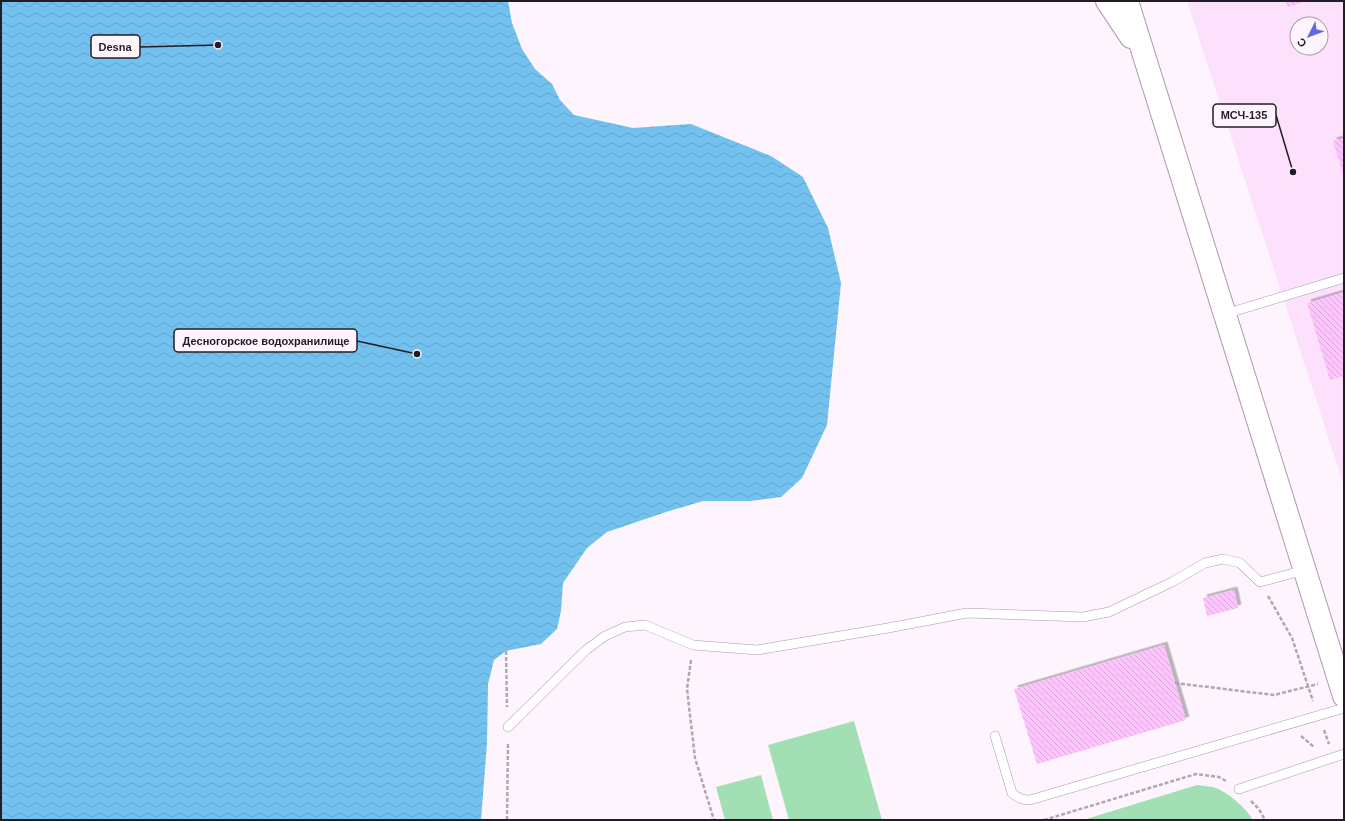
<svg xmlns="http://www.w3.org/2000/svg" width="1345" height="821" font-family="Arial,sans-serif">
<defs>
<pattern id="water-waves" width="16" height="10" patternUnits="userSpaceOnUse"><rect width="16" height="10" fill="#72c1ee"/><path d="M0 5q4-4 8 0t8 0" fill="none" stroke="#63a5cc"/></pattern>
<pattern id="building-back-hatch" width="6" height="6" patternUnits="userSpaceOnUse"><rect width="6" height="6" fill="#fec4fe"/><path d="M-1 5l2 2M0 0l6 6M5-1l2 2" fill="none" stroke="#daa8da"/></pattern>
<filter id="shadow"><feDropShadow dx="3.5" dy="-3.5" stdDeviation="0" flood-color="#0004"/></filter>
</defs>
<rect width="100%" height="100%" fill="#fdf4fd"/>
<path fill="#fce0fc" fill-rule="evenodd" d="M1187,1H1344V486L1283,297ZM1297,24H1321V48H1297Z"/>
<path fill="#a2dfb5" d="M854,721L882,820H789L768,745Z
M761,775L773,820H725L716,787Z
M1197,785C1202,786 1208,786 1213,787C1227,791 1246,808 1253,820H1083Z"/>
<path fill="url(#water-waves)" d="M1,1H508L512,23L522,49L535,69L552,84L560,100L574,115L633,128L691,124L771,156L803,177L828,228L841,283L827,425L802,478L781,497L750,501H703L666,512L607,532L587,548L563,583L561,611L557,629L541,644L506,651L494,660L488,684L487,743L481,820H1Z"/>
<path fill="url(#building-back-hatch)" filter="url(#shadow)" d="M1286,1H1307L1288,7Z
M1344,138V177L1333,141Z
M1344,292V376L1330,380L1307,303Z
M1234,590L1238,608L1207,616L1203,598Z
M1164,645L1186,720L1037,764L1014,689Z"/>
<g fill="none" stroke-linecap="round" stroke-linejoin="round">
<defs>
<path id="lane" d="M1225,314L1344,278
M508,727L586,650L605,636L625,627L645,625L693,645L757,650L888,628L967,613L1083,617L1109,612L1172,582L1205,563L1223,559L1240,563L1260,582L1305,570
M995,736L1012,793C1018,798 1022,800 1030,800L1344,708
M1239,789L1344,754"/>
<path id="secondary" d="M1107,1L1131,37
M1127,1L1344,696"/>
</defs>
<use href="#lane" stroke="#ad98ad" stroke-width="10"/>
<use href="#secondary" stroke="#ad98ad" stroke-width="24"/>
<path stroke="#b0a8b0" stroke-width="2.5" stroke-dasharray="4 2" stroke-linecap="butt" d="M1268,596L1292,638L1313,701
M506,651L507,707
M691,660L687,689L695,758L714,820
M1175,683L1274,695L1318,684
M1324,730L1329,744
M1301,736L1314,747
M1251,801L1259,809L1265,820
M507,820L508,742
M1044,820L1196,774L1219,777L1226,781"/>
<use href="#lane" stroke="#fff" stroke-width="9"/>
<use href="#secondary" stroke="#fff" stroke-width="22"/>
</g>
<path fill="none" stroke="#241c24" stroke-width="1.5" d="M218 45L140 47M1293 172L1276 115M417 354L357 341"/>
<g fill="#241c24" stroke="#fdf4fd" stroke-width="1.5">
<circle cx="218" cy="45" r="4"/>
<circle cx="1293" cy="172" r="4"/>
<circle cx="417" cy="354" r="4"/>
</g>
<g fill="#fdf4fd" stroke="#241c24" stroke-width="1.5">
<rect x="91" y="35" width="49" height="23" rx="4"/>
<rect x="1213" y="104" width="63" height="23" rx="4"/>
<rect x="174" y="329" width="183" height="23" rx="4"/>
</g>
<g font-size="11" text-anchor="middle" font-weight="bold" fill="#241c24">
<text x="115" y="51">Desna</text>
<text x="1244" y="119">МСЧ-135</text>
<text x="266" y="345">Десногорское водохранилище</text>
</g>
<rect width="1345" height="821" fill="none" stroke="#241c24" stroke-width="4"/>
<g transform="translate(1309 36) rotate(228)"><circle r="19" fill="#fdf4fd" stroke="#a69ea6"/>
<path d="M0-3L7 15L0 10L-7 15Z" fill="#6468e1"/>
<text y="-6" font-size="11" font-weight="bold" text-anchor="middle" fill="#241c24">С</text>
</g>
</svg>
